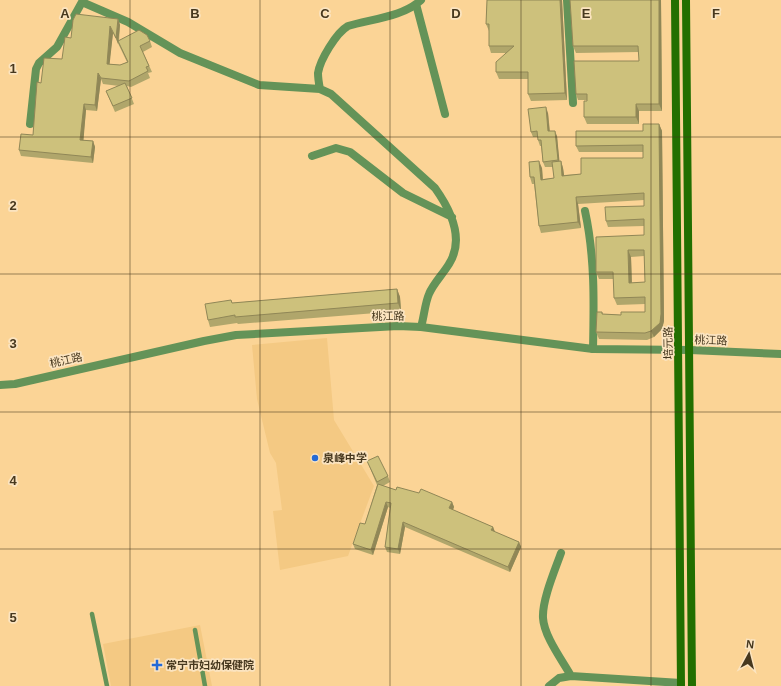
<svg xmlns="http://www.w3.org/2000/svg" width="781" height="686" font-family="Helvetica,'Noto Sans SC',sans-serif">
<rect width="100%" height="100%" fill="#fbd496"/>
<path fill="#f4c983" d="M327,338L334,420L374,486L348,556L280,570L273,511L282,510L276,463L270,453L257,399L252,345Z
M200,625L212,686H111L103,644Z"/>
<g fill="none" stroke-linecap="round" stroke-linejoin="round">
<path stroke="#649358" stroke-width="4.5" d="M92,614L107,686
M195,630L205,686"/>
<path stroke="#649358" stroke-width="8" d="M567,0L573,103
M416,4L445,114
M320,89C319,84 318,78 318,73C320,60 336,33 348,26C371,19 403,17 421,0
M30,124L36,69L39,63L57,47L82,2L128,22L180,53L259,85L320,89L331,94L435,188C450,209 465,239 449,264C443,274 433,284 429,294C425,303 424,317 421,327
M312,156L336,148L350,152L403,193L452,217
M585,211C595,257 594,303 593,349
M690,350L781,354
M561,553C555,570 542,600 543,618C544,636 562,660 571,676
M549,686L559,678L571,676L681,683"/>
<path stroke="#649358" stroke-width="8" d="M0,385L15,384L204,341L236,335L398,326L421,327L593,349L690,350"/>
<path stroke="#226f00" stroke-width="8" d="M675,0L681,686
M686,0L692,686"/>
</g>
<path fill="#b0a66b" fill-rule="evenodd" d="M487,0H562L567,100L531,101L528,94V79H499L496,72L506,53H491L489,46V31L486,24Z
M570,0H661L662,111H639V124H587L584,117L587,100H578L576,94L639,61V52L576,53L573,46Z
M118,19L120,25L119,41H150L152,47L143,52L152,72L148,73L150,78L131,87L127,86L134,104L115,112L106,91L119,86L103,84L101,79L97,111L86,110L83,140L93,141L95,147L93,163L21,156L19,150L33,135L41,83L62,59L71,38ZM113,33L127,62L120,65L109,64Z
M548,113L550,131L557,136L559,161H561L563,168L564,175L581,174L643,158V152H579L576,146L643,131L659,124L662,131L664,321L662,329L654,337L647,340L599,339L596,332L602,312L603,314L621,315L645,312V304L617,305L614,298V279H599L596,272L644,235V226L608,227L606,221L644,206V200L578,204L581,228L541,233L539,226L534,184H532L530,177L542,168L543,179L554,178L553,167H545L543,162L541,146H540L538,140V137H533L531,132ZM644,256L645,282L632,283L631,257Z
M397,289L400,297L401,311L238,324L237,323L210,327L208,320L231,300L232,303Z
M367,461L388,476L390,482L383,486L396,490L452,502L454,507L453,510L493,527L495,532L519,542L521,547L510,572L405,527L400,554L387,552L385,547L390,508L388,507L373,555L355,549L353,544L365,524L377,485Z"/>
<path fill="#908757" d="M560,0H562L567,100L565,93Z
M659,0H661L662,111L659,104Z
M118,19L120,25L118,44L116,38Z
M110,26L113,33L109,70L107,64Z
M98,73L101,79L97,111L95,105Z
M84,104L86,110L83,146L80,140Z
M636,104L639,111V124L636,117Z
M546,107L548,113L550,137L548,131Z
M659,124L662,131L664,321L662,329L654,337L651,331Z
M555,131L557,136L560,166L558,160Z
M93,141L95,147L93,163L91,157Z
M539,161L542,168L543,186L541,180Z
M561,161L563,168L565,182L562,176Z
M576,197L578,204L581,228L578,222Z
M628,250L631,257L632,290L629,283Z
M397,289L400,297L401,311L398,303Z
M386,502L388,507L373,555L371,550Z
M452,502L454,507L451,514L449,508Z
M403,522L405,527L400,554L398,549Z
M493,527L495,532L491,530Z
M519,542L521,547L510,572L508,567Z"/>
<path fill="#cdc17c" stroke="#908757" fill-rule="evenodd" d="M487,0H560L565,93L528,94V72H496V62L514,46H489V24H486Z
M570,0H659V104H636V117H584V101H587V94H576L574,61H639L638,46H573Z
M76,14L118,19L116,38L110,26L107,64L120,65L128,62L118,41L139,30L147,35L150,41L140,46L149,66L146,67L148,71L129,81L101,78L98,73L95,105L84,104L80,140L93,141L91,157L19,150L21,134L33,135L37,82L41,83L44,58L62,59L65,37L71,38L73,20Z
M125,83L132,98L113,106L106,91Z
M546,107L548,131H555L558,160L543,162L541,140H538L537,131L531,132L528,109Z
M643,124H659L661,314L660,323L651,331L645,333L596,332L597,312H602V314L621,315V312H645V297L614,298L613,272H596V237L644,235V219L606,221L605,207L644,206V193L576,197L578,222L539,226L534,177H530L529,162L539,161L541,180L554,178L552,162L561,161L562,176L581,174V158H643V145L576,146V131H643ZM628,250H644L645,282L629,283Z
M397,289L398,303L235,317V315L208,320L205,304L231,300L232,303Z
M378,456L388,476L377,482L367,461Z
M378,484L396,490L397,487L419,493L421,489L452,502L449,508L493,527L491,530L519,542L508,567L403,522L398,549L385,547L391,503L386,502L371,550L353,544L360,523L365,524Z"/>
<path fill="none" stroke="#47381e" stroke-width="1" stroke-opacity="0.55" d="M130,0V686M260,0V686M390,0V686M521,0V686M651,0V686M0,137H781M0,274H781M0,412H781M0,549H781"/>
<g fill="#246ad6" stroke="#fbe4c0" stroke-width="1.5">
<circle cx="315" cy="458" r="4"/>
<path d="M155 659h4v4h4v4h-4v4h-4v-4h-4v-4h4z"/>
</g>
<g text-anchor="middle" dominant-baseline="central" stroke-width="3.5" stroke-linejoin="round" paint-order="stroke">
<g font-size="11" fill="#47381e" stroke="#fbe4c0">
<text transform="translate(388 316) rotate(-1)">桃江路</text>
<text transform="translate(711 340) rotate(2)">桃江路</text>
<text transform="translate(668 343) rotate(-91)">培元路</text>
<text transform="translate(66 360) rotate(-13)">桃江路</text>
</g>
<g font-size="11" font-weight="bold" fill="#47381e" stroke="#fbe4c0" text-anchor="start">
<text x="323" y="458">泉峰中学</text>
<text x="166" y="665">常宁市妇幼保健院</text>
</g>
</g>
<g font-size="13" text-anchor="middle" font-weight="bold" fill="#47381e" stroke="#fbe4c0" stroke-width="3.5" stroke-linejoin="round" paint-order="stroke">
<text x="65" y="18">A</text>
<text x="195" y="18">B</text>
<text x="325" y="18">C</text>
<text x="456" y="18">D</text>
<text x="586" y="18">E</text>
<text x="716" y="18">F</text>
<text x="13" y="73">1</text>
<text x="13" y="210">2</text>
<text x="13" y="348">3</text>
<text x="13" y="485">4</text>
<text x="13" y="622">5</text>
</g>
<g transform="translate(749 654) rotate(7)" stroke="#fbe4c0" stroke-width="3" paint-order="stroke">
<path d="M0-3L7 15L0 10L-7 15Z" fill="#47381e"/>
<text y="-6" font-size="11" font-weight="bold" text-anchor="middle" fill="#47381e">N</text>
</g>
</svg>
